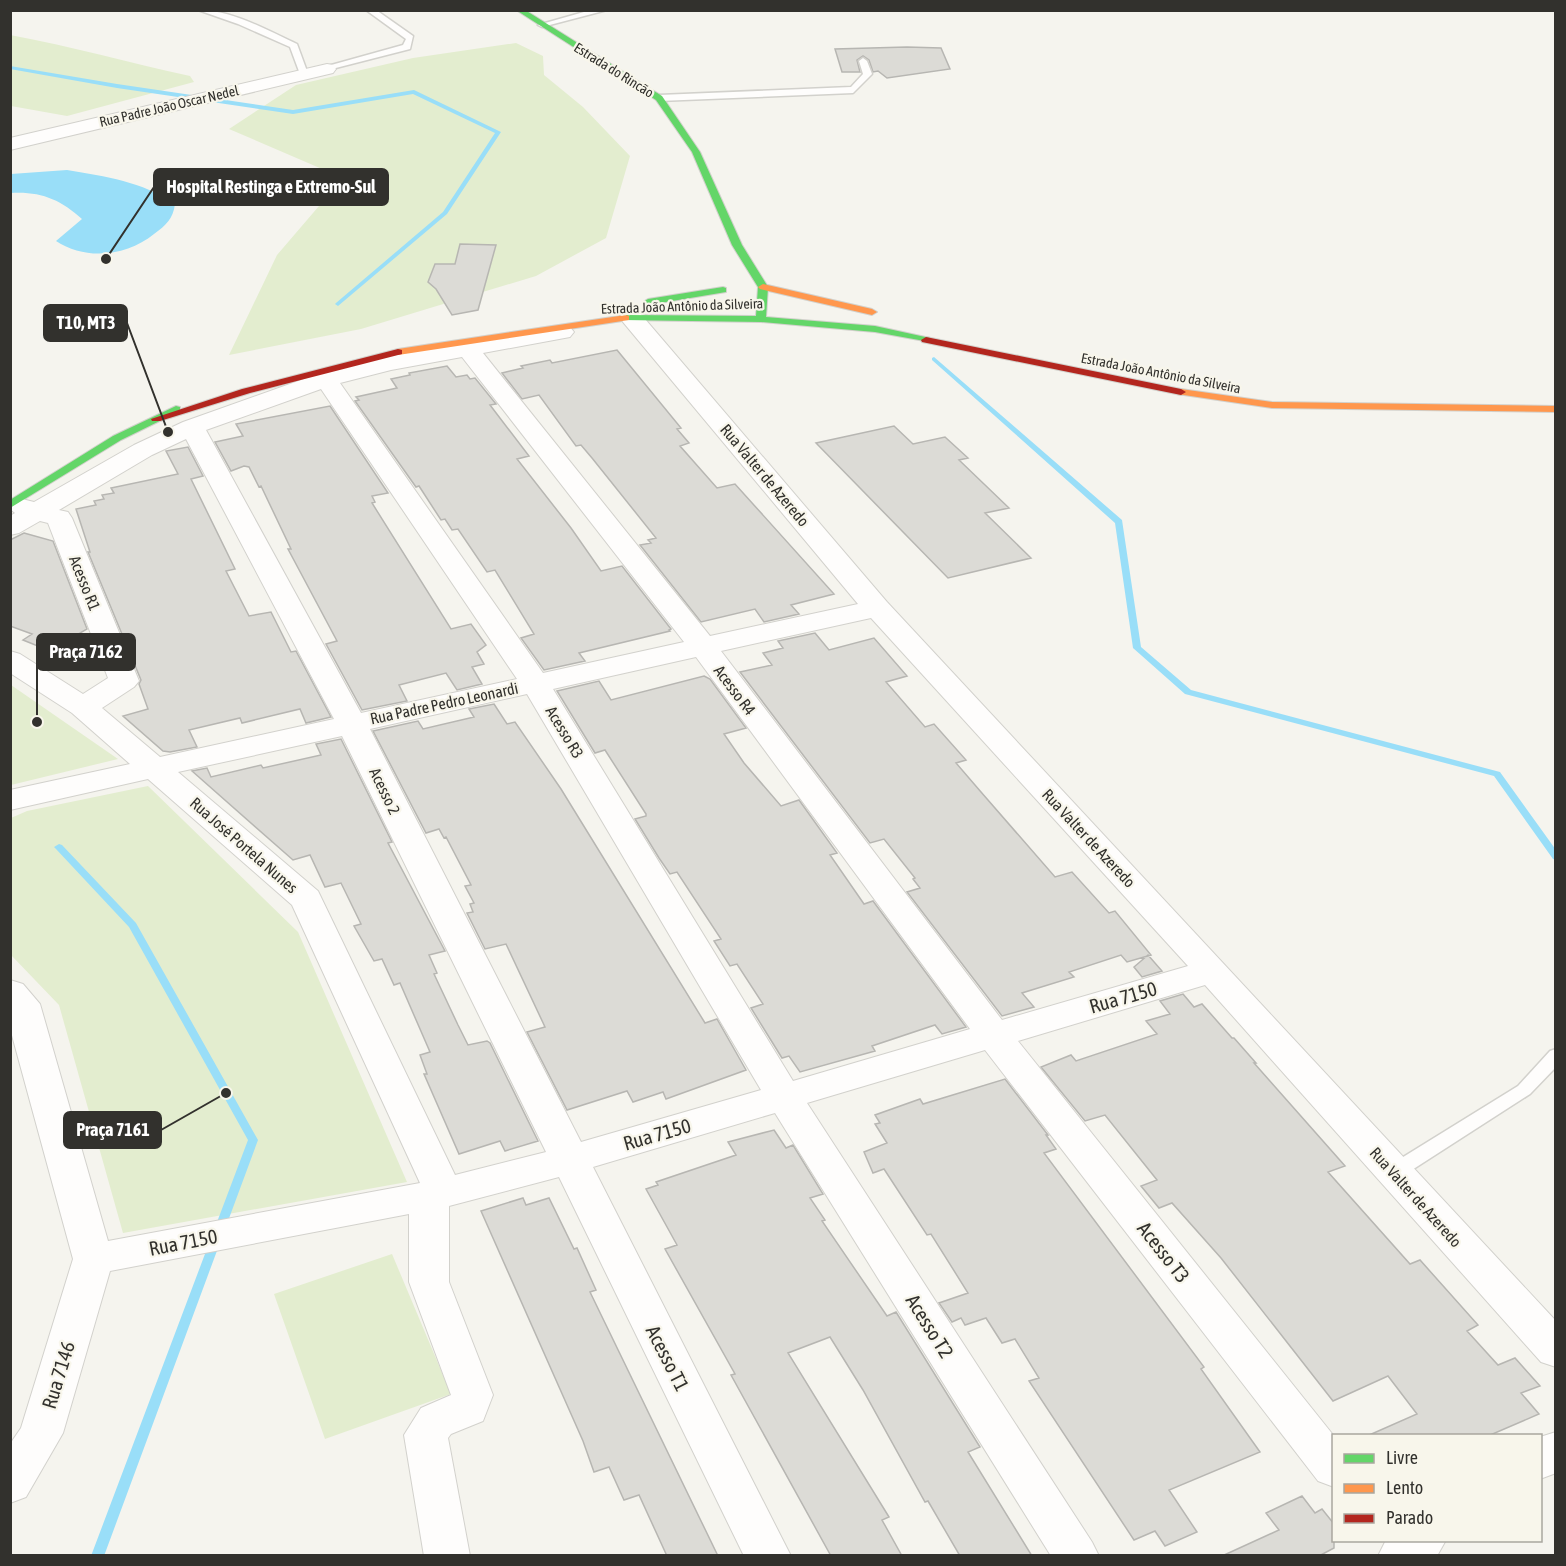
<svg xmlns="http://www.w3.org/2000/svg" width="1566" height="1566" font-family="'Asap Condensed',sans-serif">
<rect width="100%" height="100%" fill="#f5f4ee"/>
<path fill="#e3edcf" d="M10,35C71,46 130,63 190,76L194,82L67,116L11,106Z
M516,43L543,56L544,75L583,107L630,156L606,238L536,276L361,329L229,355L277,255L343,178L229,129L296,85L413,58Z
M11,685L118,759L11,785Z
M148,786L298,932L407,1182L123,1233L59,1005L11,955V818L27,811Z
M392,1254L451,1394L325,1439L274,1294Z"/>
<path fill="#99def8" d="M67,170C107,177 141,181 175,204C173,219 166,225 154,234C127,256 86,261 56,241L82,219C60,199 40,191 10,193L11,174Z"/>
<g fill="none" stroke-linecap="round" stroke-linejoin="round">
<path fill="#99def8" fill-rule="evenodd" d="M10,66L117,84L293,110L414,90L501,132L447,214L338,306L335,304L336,303L443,212L495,133L413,94L293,114L117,88L10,69Z
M934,357L1122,520L1141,647L1191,690L1500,772L1556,850V860L1553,859L1494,776L1185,694L1133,648L1115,523L932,360V358Z
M59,844L62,845L136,923L258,1140L104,1556H91L248,1140L129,927L56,849L54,847Z"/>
</g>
<path fill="#dcdbd6" stroke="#b7b6b2" stroke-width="1.5" d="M907,47L941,48L950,69L887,78L878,71L873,72L869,60L863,56L857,60L860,72H842L835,49Z
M460,244L496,245L478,310L452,315L436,289L428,282L435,264H455Z
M617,350L681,428L677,429L689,443L680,446L717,488L735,484L834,594L791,605L799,614L764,622L755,609L701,622L640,545L651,543L648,540L656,538L592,458L581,445L576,446L539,395L522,399L502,373L523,368L521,366L550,360L552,363Z
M447,366L456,377L467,375L470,379L475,378L496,404L490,405L529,456L517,459L571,528L601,571L622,566L671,629L669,630L670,631L579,653L585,661L544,670L521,638L534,634L495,570L487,572L458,529L452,530L445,519L441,520L419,486L416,487L355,401L359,400L356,397L397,388L391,379L410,375L409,373Z
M330,406L388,493L372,496L375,502L372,503L451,629L471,624L486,645L477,652L484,664L472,667L482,684L457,690L446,673L399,685L407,701L362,710L326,644L337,641L288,549H291L261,486L259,487L249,467L244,466L231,471L215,442L243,436L236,424Z
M894,426L913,444L945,437L968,458L959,460L1009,508L985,513L1031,558L948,578L816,443Z
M188,447L203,476L191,479L235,569L226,571L249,616L271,612L291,652L296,651L331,717L306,723L300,709L242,723L240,718L189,730L197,747L170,752L163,751L123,716L148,709L139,684L141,680L88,552H90L76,509L96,505L94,501L104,499L102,495L114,493L111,488L178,474L166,451Z
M24,533L53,541L87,629L50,651L23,640L32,634L10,626V540Z
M815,633L829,650L874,638L907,676L886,682L925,727L934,724L966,760L956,763L981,792L1055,877L1072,872L1109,913L1115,911L1151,955L1127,962L1121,955L1069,972L1074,977L1022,993L1034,1007L1002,1016L907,892L920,888L913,879L915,878L884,839L870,843L740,672L772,665L763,653L783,648L778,641Z
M704,676L710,679L746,728L724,734L744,763L781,806L799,800L837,853L830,855L864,904L873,901L966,1027L942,1034L935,1025L872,1046L875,1051L800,1072L789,1056L782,1058L751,1008L763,1004L737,964L730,966L714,941L721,939L677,872L670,874L659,858L635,819L646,816V814L605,750L595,753L557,691L599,681L611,700Z
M494,704L507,724L515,722L561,789L705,1023L717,1019L746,1070L666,1099L663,1092L633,1102L627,1091L567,1110L527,1032L545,1027L506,944L485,949L467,913L473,912L470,904L474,903L465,886L471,885L446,837L444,838L439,829L426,833L373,731L418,721L423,729L474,717L469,709Z
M341,739L392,842L388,843L445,951L429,955L437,973L434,974L458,1025L468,1045L487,1041L490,1043L538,1141L505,1151L500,1141L459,1154L424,1074H427L420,1055L430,1052L400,983L394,985L382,959L374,961L354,926L361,924L341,883L325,887L310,855L293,860L192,771L207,768L211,777L261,765L263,768L321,755L316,744Z
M1148,955L1162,971L1142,977L1134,967Z
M1183,994L1194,1007L1202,1004L1232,1038H1234L1256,1063H1254L1345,1166L1328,1172L1410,1264L1420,1260L1478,1325L1467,1331L1498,1365L1515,1358L1540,1386L1521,1393L1539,1414L1488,1436H1367L1417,1414L1388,1376L1333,1401L1221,1258L1172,1203L1159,1208L1141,1186L1157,1180L1105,1115L1085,1121L1041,1067L1071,1055L1076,1061L1157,1034L1146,1021L1170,1014L1160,1001Z
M1005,1079L1048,1135H1046L1056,1149L1044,1153L1204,1367L1201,1369L1260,1452L1169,1490L1197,1532L1165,1546L1155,1531L1134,1540L1029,1381L1039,1378L1015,1339L1002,1343L986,1318L965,1325L961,1318L952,1322L939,1303L968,1293L931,1234L927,1235L884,1169L873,1173L864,1152L887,1143L875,1124L880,1123L875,1115L920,1099L923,1104Z
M774,1130L786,1148L793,1145L823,1194L810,1198L825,1220L822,1221L887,1316L896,1312L980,1447L968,1452L1032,1556H960L928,1501L925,1502L863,1390L830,1337L788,1353L889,1517L882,1520L902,1556H831L731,1375L735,1374L665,1249L677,1245L646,1189L658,1185L656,1182L736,1155L728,1142Z
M523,1198L526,1205L549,1198L574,1249L577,1248L596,1290L590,1292L718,1556H667L639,1495L624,1500L609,1467L594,1472L583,1441L481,1211Z
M1302,1496L1315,1513L1322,1509L1334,1524V1548L1319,1556H1222L1279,1530L1266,1513Z"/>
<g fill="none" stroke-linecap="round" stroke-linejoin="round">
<defs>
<path id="lane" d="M198,10C233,10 266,30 297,44L308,74L304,77L300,74L290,47L238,24Z
M366,10H376L413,36L410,49L324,71V67L403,45L406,39Z
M591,10H607L542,27L538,25Z
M863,58L867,61L872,74L853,93L659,101L655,98L659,95L851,87L863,74L859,61Z
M1556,1049V1067L1530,1094L1401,1177L1394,1179L1387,1177L1385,1172L1387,1167L1518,1086L1550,1051Z"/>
<path id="street" d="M327,64L333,65L336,69L333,73L10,150V138Z
M631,310L639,312L887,602L1556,1321V1367L1541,1362L1205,985L1018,1041L1334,1436V1487L1318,1481L985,1050L807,1103L1092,1542L1099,1556H1051L775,1113L593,1167L791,1556H744L559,1177L449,1206V1282L493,1395L483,1421L451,1434L448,1438L470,1556H424L404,1435L421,1408L451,1395L409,1282V1214L110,1271L63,1433L26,1497L10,1503V1444L21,1428L73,1259L10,1028V980L23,984L40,1004L108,1241L420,1183L292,905L148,779L10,810V790L130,764L72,713L10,673V651L20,654L83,694L108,678L48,523L40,521L19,533L10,535V516L15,513L10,509L13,501L22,499L34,502L134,445L183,422L318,374L391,356L562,325L570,327L574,332L570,337L483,353L710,636L858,604L623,322L620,317L623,312ZM462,357L684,642L543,673L340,383L391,370ZM321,389L517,679L361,713L206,430ZM186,439L334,719L160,757L102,708L134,687L139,681L72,518L68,512L59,510L152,455ZM871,618L1188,966L1002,1020L721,651ZM696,657L970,1029L793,1081L553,689ZM527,694L761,1090L581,1142L370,729ZM342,736L546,1152L455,1175L318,891L178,772Z
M1556,1432V1473L1540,1479V1437Z
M1386,1540H1446L1437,1556H1378Z"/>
<path id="fast" d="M516,10H525L662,96L700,152L742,245L768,287L766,317L875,326L930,338V342L875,332L761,322L623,320V316L626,315L756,316L758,287L732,245L692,152L656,100Z
M723,287L726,288V292L648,305L643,302L648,299Z
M176,406L180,407V411L121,440L10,508V500L113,436Z"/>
<path id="slow" d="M763,284L872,309L877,312L872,315L760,289L758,287Z
M626,315L629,316V320L398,355L393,352L398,349Z
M1181,389L1272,402L1556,406V412L1272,408L1177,394V390Z"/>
<path id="jam" d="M926,337L1181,389L1186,392L1181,395L922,342L921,340Z
M398,349L402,350V354L250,393L160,421H152L151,419L242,389Z"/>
</defs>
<use href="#lane" stroke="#d2d1cc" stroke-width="3"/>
<use href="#street" stroke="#d2d1cc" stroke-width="2"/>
<use href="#fast" stroke="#d2d1cc" stroke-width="2"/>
<use href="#slow" stroke="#d2d1cc" stroke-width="2"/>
<use href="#jam" stroke="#d2d1cc" stroke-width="2"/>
<use href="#lane" fill="#fefdfc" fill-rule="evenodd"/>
<use href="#street" fill="#fefdfc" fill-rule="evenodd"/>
<use href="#fast" fill="#63d668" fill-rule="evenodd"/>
<use href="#slow" fill="#ff974d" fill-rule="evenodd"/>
<use href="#jam" fill="#b3261e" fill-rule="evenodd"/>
</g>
<g text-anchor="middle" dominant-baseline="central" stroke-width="4.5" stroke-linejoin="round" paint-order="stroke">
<g font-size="14" fill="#32312d" stroke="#f8f6eb">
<text transform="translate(614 70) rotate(32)">Estrada do Rincão</text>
<text transform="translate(169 106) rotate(-13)">Rua Padre João Oscar Nedel</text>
<text transform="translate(682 306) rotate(-2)">Estrada João Antônio da Silveira</text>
<text transform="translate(1161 373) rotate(11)">Estrada João Antônio da Silveira</text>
</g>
<g font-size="16" fill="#32312d" stroke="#f8f6eb">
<text transform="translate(765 475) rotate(50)">Rua Valter de Azeredo</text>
<text transform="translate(85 583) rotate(68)">Acesso R1</text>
<text transform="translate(735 690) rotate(53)">Acesso R4</text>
<text transform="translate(444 703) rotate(-12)">Rua Padre Pedro Leonardi</text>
<text transform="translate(565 732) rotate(59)">Acesso R3</text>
<text transform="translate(385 791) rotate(64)">Acesso 2</text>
<text transform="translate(1089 838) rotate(47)">Rua Valter de Azeredo</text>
<text transform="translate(244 845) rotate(41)">Rua José Portela Nunes</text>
<text transform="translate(1416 1197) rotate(48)">Rua Valter de Azeredo</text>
</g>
<g font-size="20" fill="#32312d" stroke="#f8f6eb">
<text transform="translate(1123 997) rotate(-16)">Rua 7150</text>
<text transform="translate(657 1134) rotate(-16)">Rua 7150</text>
<text transform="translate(183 1242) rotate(-11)">Rua 7150</text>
<text transform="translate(1164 1252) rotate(52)">Acesso T3</text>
<text transform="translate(930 1326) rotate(58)">Acesso T2</text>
<text transform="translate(668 1358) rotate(63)">Acesso T1</text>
<text transform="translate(58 1375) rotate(-73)">Rua 7146</text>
</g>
</g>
<path fill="none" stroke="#32312d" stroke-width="2" d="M106 259L154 187M168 432L127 323M37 722L37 652M226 1093L161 1130"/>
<g fill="#32312d" stroke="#f8f6eb" stroke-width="2">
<circle cx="106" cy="259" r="6"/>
<circle cx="168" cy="432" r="6"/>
<circle cx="37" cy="722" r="6"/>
<circle cx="226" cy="1093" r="6"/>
</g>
<g fill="#32312d" stroke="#32312d" stroke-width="2">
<rect x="154" y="169" width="234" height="36" rx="6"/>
<rect x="44" y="305" width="83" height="36" rx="6"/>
<rect x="37" y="634" width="98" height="36" rx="6"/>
<rect x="64" y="1112" width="97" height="36" rx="6"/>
</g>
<g font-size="18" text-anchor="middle" font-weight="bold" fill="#fff">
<text x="271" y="193">Hospital Restinga e Extremo-Sul</text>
<text x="86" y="329">T10, MT3</text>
<text x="86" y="658">Praça 7162</text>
<text x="113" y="1136">Praça 7161</text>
</g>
<rect width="1566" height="1566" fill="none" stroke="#32312d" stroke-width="24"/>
<rect x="1332" y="1434" width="210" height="108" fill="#f8f6eb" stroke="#a9a79f" stroke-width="1.5"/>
<rect x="1344" y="1454" width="30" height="9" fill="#63d668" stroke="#a9a79f" stroke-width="1.5"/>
<text x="1386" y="1464" font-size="18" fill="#32312d">Livre</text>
<rect x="1344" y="1484" width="30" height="9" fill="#ff974d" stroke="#a9a79f" stroke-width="1.5"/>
<text x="1386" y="1494" font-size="18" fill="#32312d">Lento</text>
<rect x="1344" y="1514" width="30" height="9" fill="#b3261e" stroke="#a9a79f" stroke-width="1.5"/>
<text x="1386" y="1524" font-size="18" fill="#32312d">Parado</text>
</svg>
